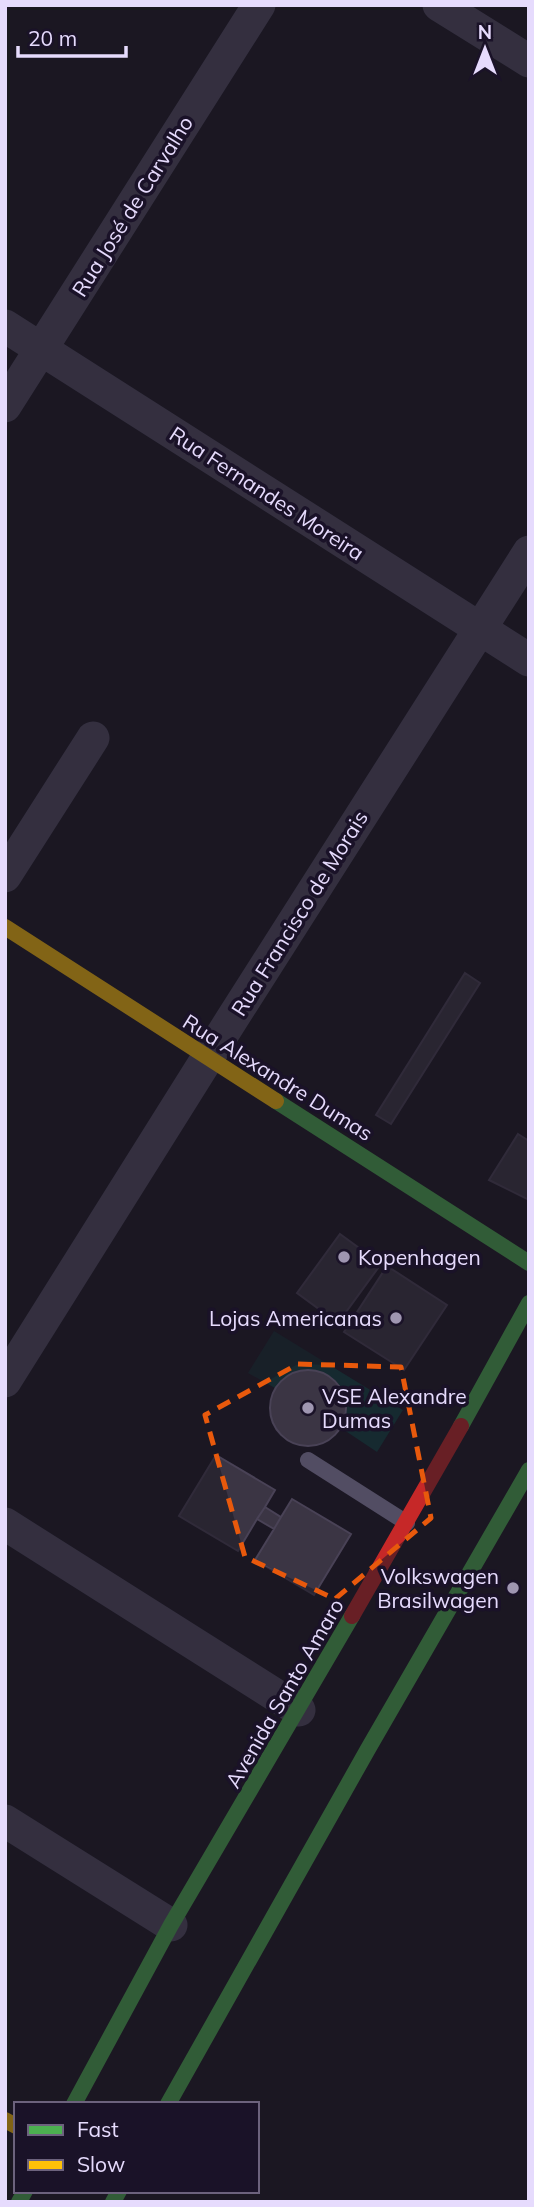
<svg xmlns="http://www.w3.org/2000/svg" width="534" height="2207" font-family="Mulish,sans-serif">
<rect width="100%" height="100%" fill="#1b1723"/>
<path fill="#162a30" d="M274,1331L403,1410L377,1452L341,1428C362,1381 305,1347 275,1388L248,1373Z"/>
<path fill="#3b3544" stroke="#494256" stroke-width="2" d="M465,973L480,983L391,1124L376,1115Z
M518,1134L529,1141V1200L489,1180Z
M340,1234L381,1264L338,1323L297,1293Z
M387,1266L447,1305L404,1370L344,1332Z
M270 1408a38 38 0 1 1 76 0a38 38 0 1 1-76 0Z
M216,1455L275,1490L265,1507L281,1517L292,1499L351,1534L314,1595L255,1560L274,1529L257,1519L238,1551L179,1516Z
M265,1507L281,1517L274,1529L257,1519Z"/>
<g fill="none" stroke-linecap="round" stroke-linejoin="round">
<path stroke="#524d63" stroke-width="16" d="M308,1460L407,1523"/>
<path stroke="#524d63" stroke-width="33" d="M439,5L529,61
M5,326L529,660
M5,406L259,5
M5,876L93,738
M5,1381L232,1019L529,552
M5,1524L299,1710
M5,1821L171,1925"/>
<path stroke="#4caf50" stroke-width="16" d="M276,1101L529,1263
M461,1426L529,1303
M74,2104L171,1925L352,1616
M168,2104L368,1749L529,1470
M19,2202L25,2191
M113,2202L119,2191"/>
<path stroke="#ffc107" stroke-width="16" d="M5,927L276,1101
M5,2120L16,2126"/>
<path stroke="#c62828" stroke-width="16" d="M352,1616L461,1426"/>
</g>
<path d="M0 0H534V2207H0ZM298,1364L401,1367L431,1518L335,1599L245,1557L205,1415Z" fill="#1b1723" fill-opacity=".55" fill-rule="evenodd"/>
<path fill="none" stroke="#e8590c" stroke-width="5" stroke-dasharray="14 9" stroke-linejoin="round" d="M298,1364L401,1367L431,1518L335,1599L245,1557L205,1415Z"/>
<g fill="#9f96b1" stroke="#1a1228" stroke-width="2.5">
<circle cx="344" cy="1257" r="7"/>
<circle cx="396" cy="1318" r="7"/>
<circle cx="308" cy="1408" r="7"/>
<circle cx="513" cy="1588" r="7"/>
</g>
<g text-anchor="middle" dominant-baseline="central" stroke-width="7" stroke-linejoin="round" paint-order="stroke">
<g font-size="21" fill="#e6dbfd" stroke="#1a1228">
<text transform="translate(132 206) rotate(-58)">Rua José de Carvalho</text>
<text transform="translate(267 493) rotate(33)">Rua Fernandes Moreira</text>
<text transform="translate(299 913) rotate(-58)">Rua Francisco de Morais</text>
<text transform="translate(278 1077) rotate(32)">Rua Alexandre Dumas</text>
<text transform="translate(284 1693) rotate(-60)">Avenida Santo Amaro</text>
</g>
<g font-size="21" fill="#e6dbfd" stroke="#1a1228" text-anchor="start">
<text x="358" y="1257">Kopenhagen</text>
<text x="382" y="1318" text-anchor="end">Lojas Americanas</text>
<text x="322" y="1396">VSE Alexandre<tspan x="322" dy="24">Dumas</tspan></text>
<text x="499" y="1576" text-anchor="end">Volkswagen<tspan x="499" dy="24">Brasilwagen</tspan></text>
</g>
</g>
<rect width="534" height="2207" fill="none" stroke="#e6dbfd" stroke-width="14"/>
<rect x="14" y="2102" width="245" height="91" fill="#1a1228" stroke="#6c627d" stroke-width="2"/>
<rect x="28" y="2125" width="35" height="10" fill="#4caf50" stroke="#6c627d" stroke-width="2"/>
<text x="77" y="2137" font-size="21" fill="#e6dbfd">Fast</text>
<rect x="28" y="2160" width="35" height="10" fill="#ffc107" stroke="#6c627d" stroke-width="2"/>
<text x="77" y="2172" font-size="21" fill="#e6dbfd">Slow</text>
<g transform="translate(485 49)" stroke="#1a1228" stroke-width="5" paint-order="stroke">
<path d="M0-5L12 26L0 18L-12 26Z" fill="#e6dbfd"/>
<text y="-10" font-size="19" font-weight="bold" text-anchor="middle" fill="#e6dbfd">N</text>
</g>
<path d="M18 46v10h108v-10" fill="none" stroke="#e6dbfd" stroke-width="3.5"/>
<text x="28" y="46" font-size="21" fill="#e6dbfd" stroke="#1a1228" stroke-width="5" paint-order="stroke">20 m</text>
</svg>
